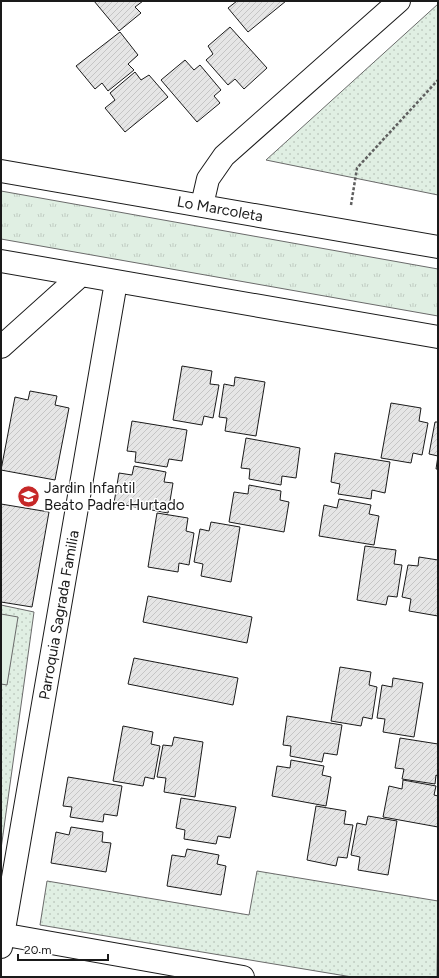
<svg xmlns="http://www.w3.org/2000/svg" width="439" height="978" font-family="Figtree,sans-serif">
<defs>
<pattern id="grass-tufts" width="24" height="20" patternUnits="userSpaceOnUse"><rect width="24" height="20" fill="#e0efe3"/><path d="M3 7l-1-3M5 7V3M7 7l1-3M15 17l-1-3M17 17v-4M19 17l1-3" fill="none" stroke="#c0ccc2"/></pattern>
<pattern id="park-dots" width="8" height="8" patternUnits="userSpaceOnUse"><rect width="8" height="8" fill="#e0efe3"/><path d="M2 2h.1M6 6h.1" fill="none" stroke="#c0ccc2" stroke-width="1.8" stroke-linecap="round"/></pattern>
<pattern id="building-hatch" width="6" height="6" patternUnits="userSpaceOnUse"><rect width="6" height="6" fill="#e6e6e6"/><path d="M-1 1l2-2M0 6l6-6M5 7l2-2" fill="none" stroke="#c5c5c5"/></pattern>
</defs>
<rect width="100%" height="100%" fill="#fff"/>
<path fill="url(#grass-tufts)" stroke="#6a6a6a" d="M1,191L438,269V316L1,239Z"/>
<path fill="url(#park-dots)" stroke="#6a6a6a" d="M438,4V195L266,160Z
M1,605L34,612L1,849Z
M257,871L438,901L437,977H352L40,925L47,881L249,915Z"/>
<path fill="#e0efe3" stroke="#6a6a6a" d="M1,614L18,617L7,685L1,684Z"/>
<path fill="url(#building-hatch)" stroke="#1a1a1a" d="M94,1H143L135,7L141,13L119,31Z
M237,1H286L248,32L228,8Z
M230,27L267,68L244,89L235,79L228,85L206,60L213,54L208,46Z
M120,32L138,55L128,64L134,70L108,91L102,83L95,89L76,66Z
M185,60L194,70L200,65L221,90L214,96L220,103L197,122L161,80Z
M135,72L141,80L149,75L168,97L125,132L105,108L115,100L110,93Z
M182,366L212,371L210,384L219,385L213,418L204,416L202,425L173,420Z
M235,377L265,382L256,436L225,431L227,418L219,417L224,384L234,386Z
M30,391L57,396L55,405L69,408L55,480L1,470L15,397L28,400Z
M391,403L421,408L419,421L428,423L422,455L413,453L411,463L381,458Z
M132,421L187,430L182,461L169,459L167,467L135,462L136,452L127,451Z
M435,422H438V469H436L438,456L429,454Z
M246,438L300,448L296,478L282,476L281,485L249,479L250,469L241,468Z
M335,453L390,462L385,493L372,490L371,499L338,494L340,484L331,482Z
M134,466L166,472L164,482L173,483L168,513L114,503L119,473L132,475Z
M249,485L281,491L280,500L289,502L284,532L229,522L234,492L248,494Z
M339,499L371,505L369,514L379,516L374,545L319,536L324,505L337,508Z
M1,504L49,512L32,607L1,602Z
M157,513L188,518L186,531L194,533L189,565L179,563L178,572L148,567Z
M211,522L240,527L231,582L201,576L203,564L194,562L200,529L209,531Z
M365,546L396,550L394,564L402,565L397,597L388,596L386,605L357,600Z
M419,557L438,560V616L409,611L411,599L402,597L408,565L418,566Z
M148,596L252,617L247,643L143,622Z
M134,658L238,678L233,705L128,684Z
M340,667L371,672L369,685L377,687L372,719L363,717L361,726L331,721Z
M393,678L423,683L414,737L383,732L385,719L377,718L382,685L392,687Z
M287,716L342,725L337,755L324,753L322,762L290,756L291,746L283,745Z
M123,726L153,732L151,744L160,746L154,779L145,777L143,786L113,781Z
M174,737L203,742L195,797L164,792L166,778L157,777L163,745L172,746Z
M400,738L438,744V776L436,775L435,784L402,779L404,769L395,768Z
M291,760L324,766L322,775L331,777L326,806L272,796L277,766L290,768Z
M68,777L122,786L117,816L104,814L103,822L70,817L72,807L63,806Z
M403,780L436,786L434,795L438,796V827L383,817L389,786L402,789Z
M181,798L236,807L230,838L218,836L216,844L184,839L185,830L176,828Z
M316,806L346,811L344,824L353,825L347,858L338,857L336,866L307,860Z
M368,816L397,821L388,875L358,870L360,857L351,855L357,823L366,825Z
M71,827L103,832L102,842L111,843L106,872L51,863L56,832L69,835Z
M187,849L219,855L217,864L226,866L221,895L167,886L172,855L185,857Z"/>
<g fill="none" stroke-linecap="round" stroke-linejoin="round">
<defs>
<path id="street" d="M1,171L438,247
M202,205L208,179L224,156L399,1
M1,261L438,337
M1,347L80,276
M1,934L243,977
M1,947L116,282"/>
</defs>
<use href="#street" stroke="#1a1a1a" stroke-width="24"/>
<path stroke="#5f5f5f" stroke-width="2.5" stroke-dasharray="3 2" stroke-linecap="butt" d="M351,205L357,168L438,80"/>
<use href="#street" stroke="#fff" stroke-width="22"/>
</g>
<defs>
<symbol id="school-disc" viewBox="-11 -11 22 22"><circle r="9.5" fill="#c62828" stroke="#fff"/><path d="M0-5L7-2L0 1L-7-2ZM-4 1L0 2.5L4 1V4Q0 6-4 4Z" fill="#fff"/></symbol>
</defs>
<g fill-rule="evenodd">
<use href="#school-disc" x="16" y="484" width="25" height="25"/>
</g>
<g text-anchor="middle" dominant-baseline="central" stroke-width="3" stroke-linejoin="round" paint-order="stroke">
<g font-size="15" fill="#1a1a1a" stroke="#fff">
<text transform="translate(220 209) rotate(10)">Lo Marcoleta</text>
<text transform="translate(59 615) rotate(-80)">Parroquia Sagrada Familia</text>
</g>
<g font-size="15" fill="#1a1a1a" stroke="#fff" text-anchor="start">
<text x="44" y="488">Jardin Infantil<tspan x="44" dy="17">Beato Padre Hurtado</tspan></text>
</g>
</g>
<rect width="439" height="978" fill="none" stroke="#1a1a1a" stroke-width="4"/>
<path d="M18 954v6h90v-6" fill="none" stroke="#1a1a1a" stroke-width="2"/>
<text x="24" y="954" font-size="12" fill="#1a1a1a" stroke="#ffffff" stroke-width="3" paint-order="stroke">20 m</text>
</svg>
